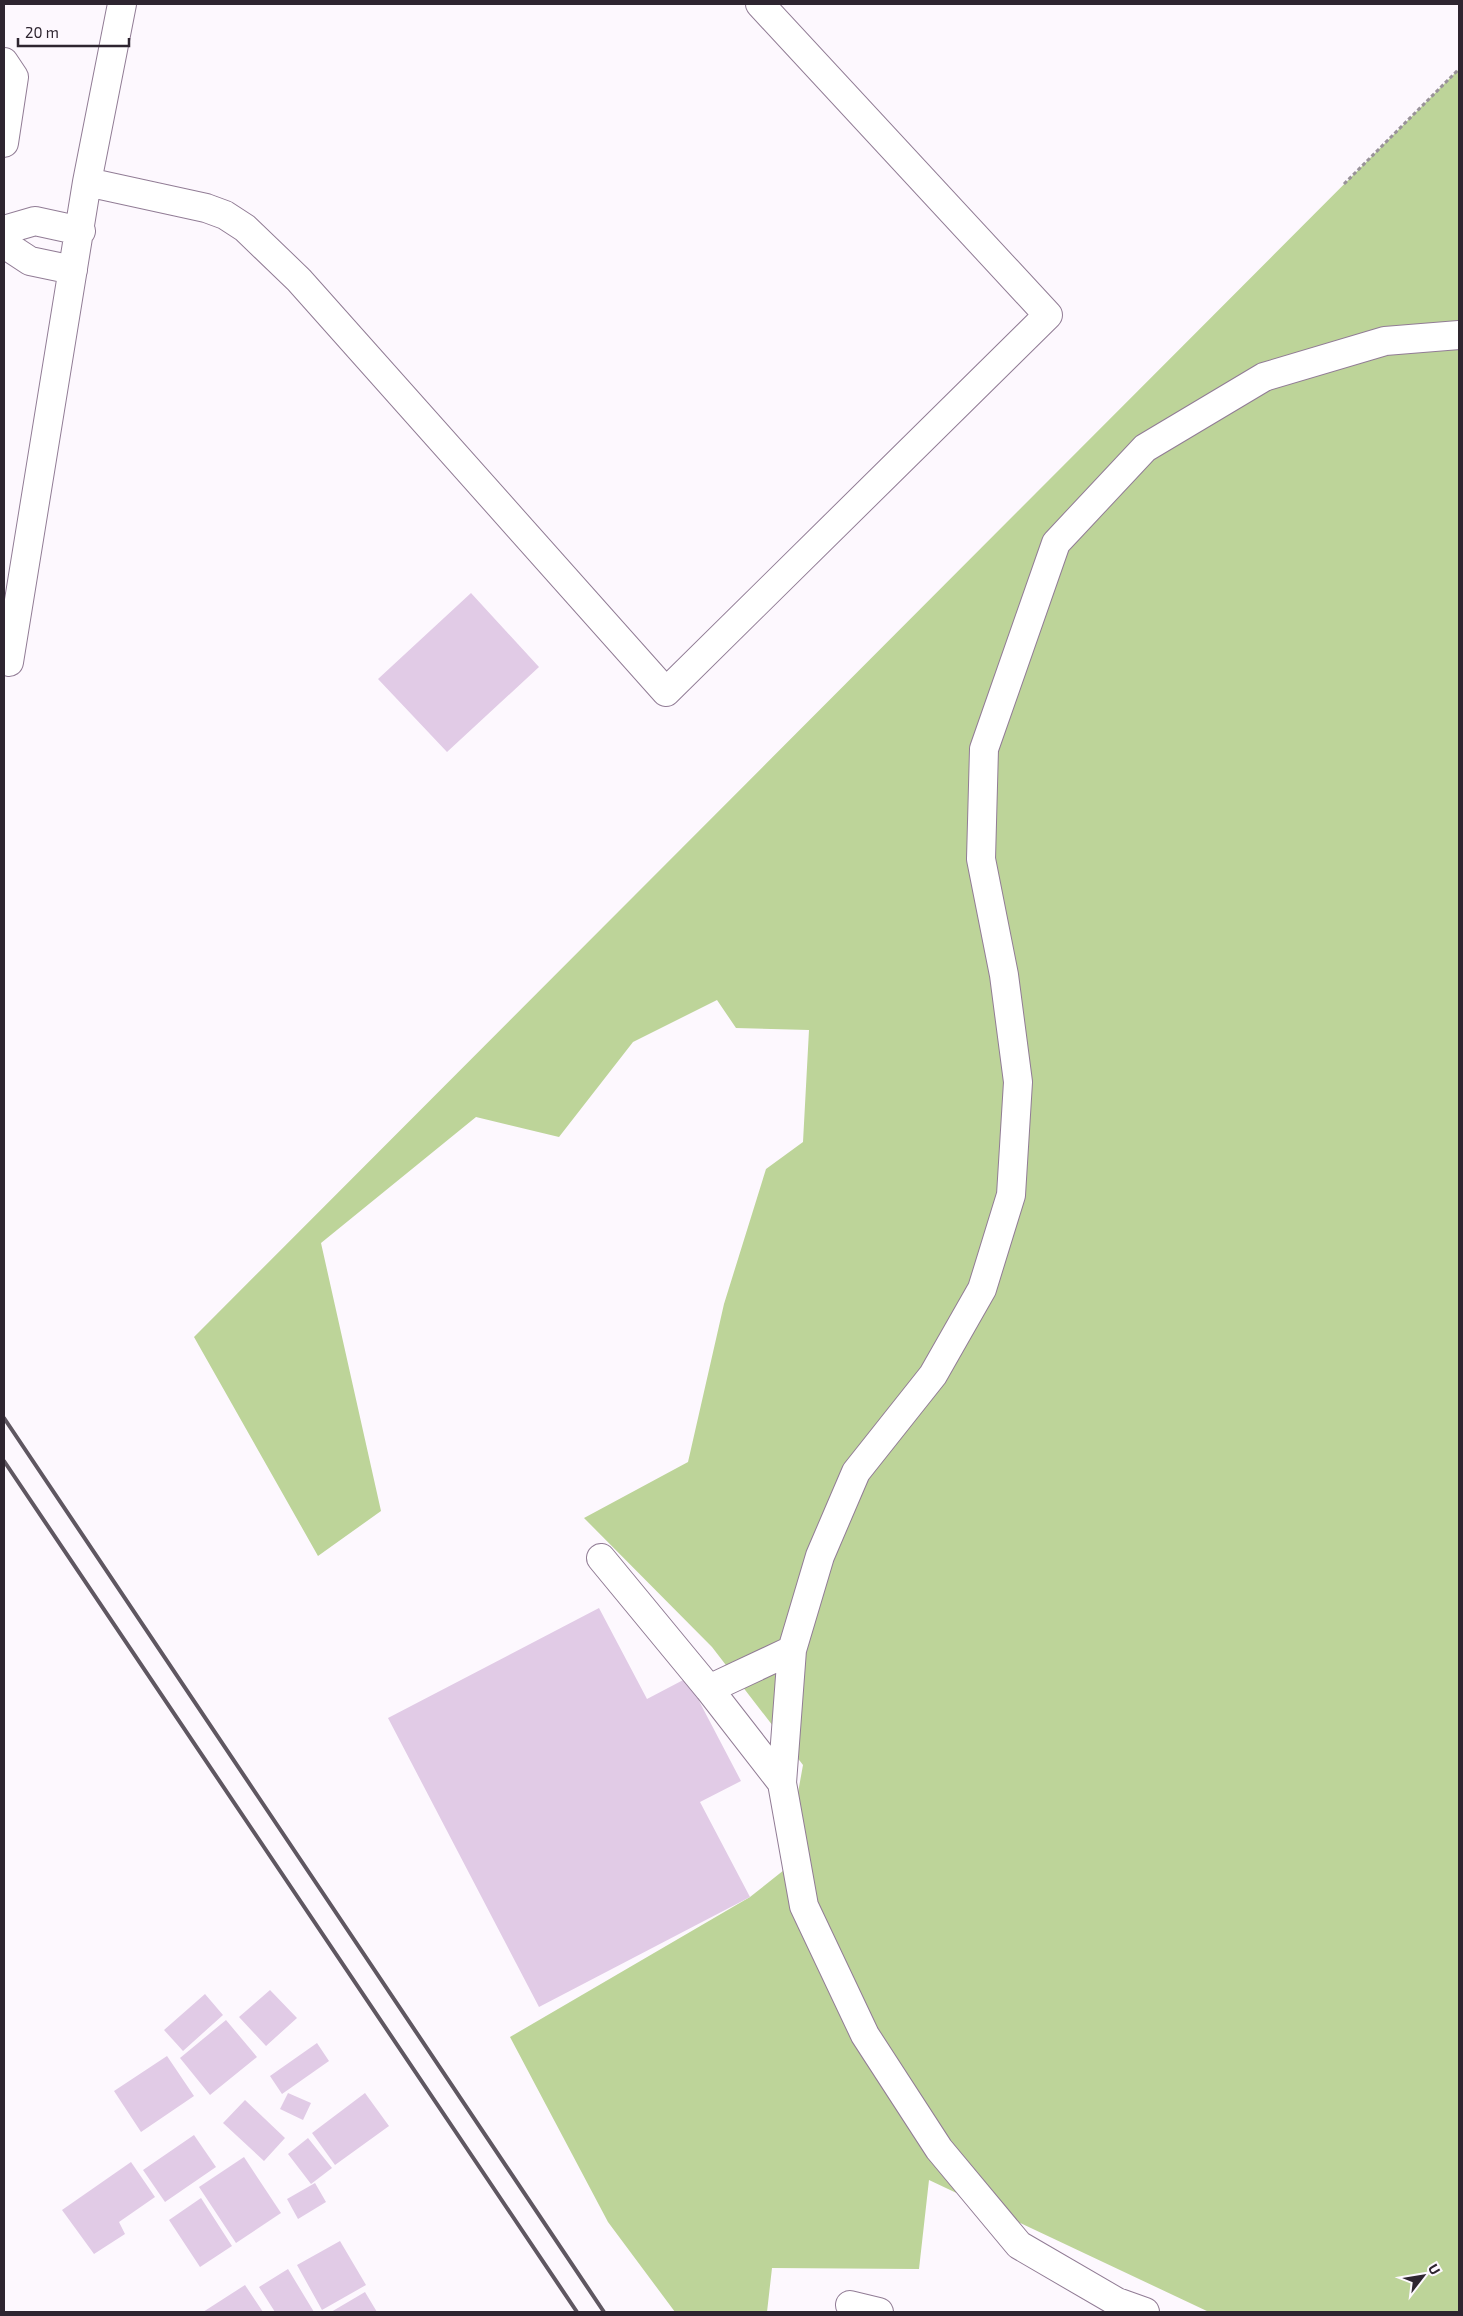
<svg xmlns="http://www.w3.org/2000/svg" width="1463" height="2316" font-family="'Exo 2',sans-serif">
<rect width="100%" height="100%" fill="#fdf8fe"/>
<path fill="#bdd499" d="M1459,69V2312H1209L929,2180L919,2269L772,2268L767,2312H675L608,2222L510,2037L750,1897L784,1870L803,1765L712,1647L584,1518L688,1462L724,1304L766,1169L803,1142L809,1030L736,1028L717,1000L633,1042L559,1137L476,1117L321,1243L381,1511L318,1556L194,1337Z"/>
<path fill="#e1cbe6" d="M471,593L539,667L447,752L378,679Z
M599,1608L647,1699L687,1678L741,1781L700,1802L750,1897L539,2007L388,1718Z
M270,1990L297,2018L266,2046L239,2017Z
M205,1994L223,2015L183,2051L164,2030Z
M226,2020L257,2057L210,2095L180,2058Z
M317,2043L329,2061L282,2094L270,2076Z
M167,2056L194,2096L141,2132L114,2091Z
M288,2093L311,2103L303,2120L280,2109Z
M365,2093L389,2126L335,2165L312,2133Z
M245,2100L285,2138L264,2161L223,2123Z
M194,2135L216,2167L165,2202L143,2170Z
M308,2138L332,2168L311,2184L288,2154Z
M244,2157L281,2213L236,2243L199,2187Z
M131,2162L155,2197L119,2222L125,2234L94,2254L62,2210Z
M315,2183L326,2202L298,2219L287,2199Z
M201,2198L232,2246L200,2267L169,2220Z
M340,2241L366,2285L322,2310L297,2265Z
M288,2269L314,2312H275L259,2287Z
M245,2285L263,2312H203Z
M365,2292L377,2312H331Z"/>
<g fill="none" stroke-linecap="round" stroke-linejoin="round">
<defs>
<path id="minor" d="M4,62L14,77L4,143
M87,182L206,208L225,215L245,228L299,280L666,692L1048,315L760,4
M4,230L35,221L81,231
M4,244L30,261L73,270
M9,662L87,182L122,4
M601,1558L709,1689L782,1783
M709,1689L792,1650
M850,2305L879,2312
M1145,2312L1117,2302L1019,2245L939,2149L865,2035L804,1906L782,1783L792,1650L820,1556L856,1472L933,1375L982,1289L1011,1195L1018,1082L1004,975L981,859L984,749L1056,543L1145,448L1264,377L1385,341L1459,335"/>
</defs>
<use href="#minor" stroke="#917c95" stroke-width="30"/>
<path stroke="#99929a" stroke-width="3" stroke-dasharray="4 2.5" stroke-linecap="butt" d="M1344,184L1459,69"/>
<use href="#minor" stroke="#fff" stroke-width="28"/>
<path stroke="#5f5761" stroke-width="4" d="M4,1418L604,2312
M4,1461L577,2312"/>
</g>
<rect width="1463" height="2316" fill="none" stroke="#2e2530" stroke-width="10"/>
<g transform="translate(1423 2276) rotate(59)" stroke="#fdf8fe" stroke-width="4" paint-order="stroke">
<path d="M0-4L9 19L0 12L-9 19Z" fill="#2e2530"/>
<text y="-8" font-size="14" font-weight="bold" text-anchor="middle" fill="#2e2530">U</text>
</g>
<path d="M18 38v8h111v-8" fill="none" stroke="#2e2530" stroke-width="2.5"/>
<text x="25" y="38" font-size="15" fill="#2e2530" stroke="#fdf8fe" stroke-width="4" paint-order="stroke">20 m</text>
</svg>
